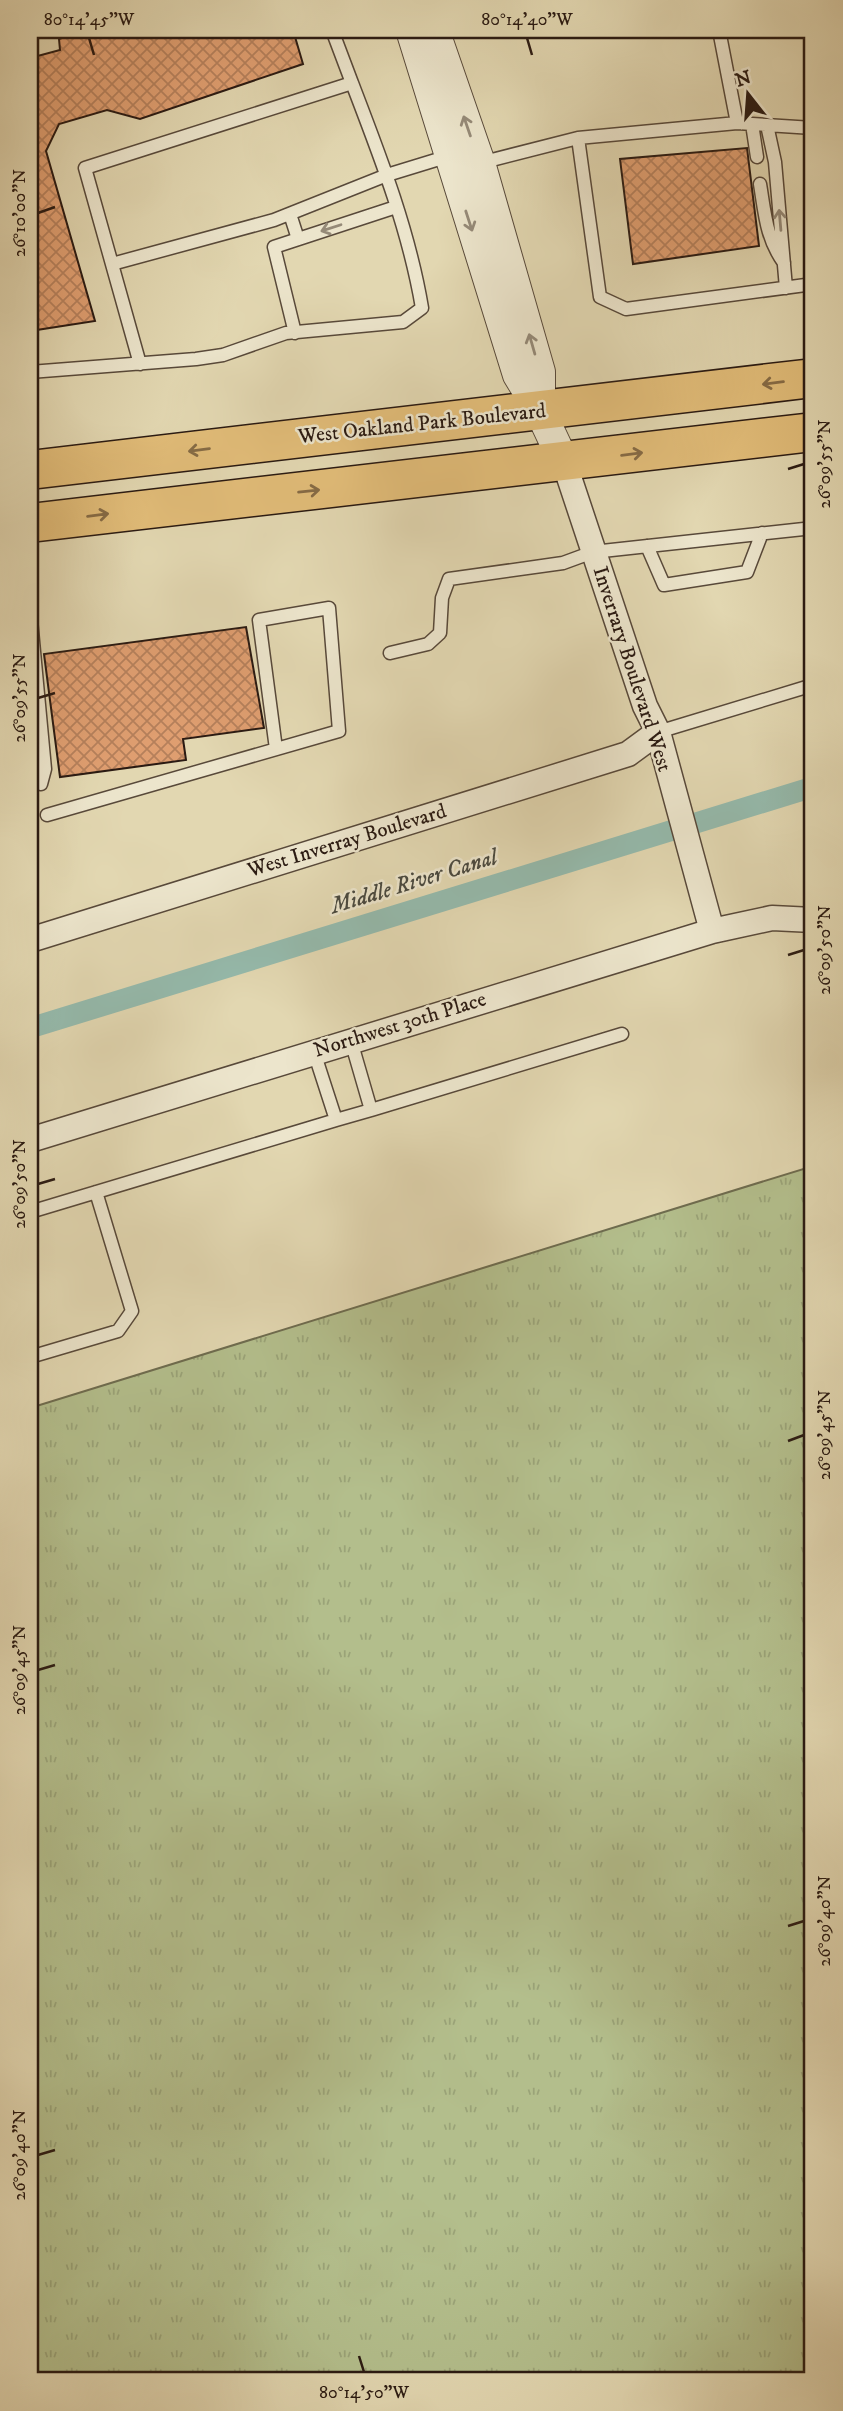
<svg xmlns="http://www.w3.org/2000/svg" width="843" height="2411" font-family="'IM FELL DW Pica',serif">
<defs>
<pattern id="grass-tufts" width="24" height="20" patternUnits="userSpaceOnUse" patternTransform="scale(1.75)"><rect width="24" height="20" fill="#b3be8c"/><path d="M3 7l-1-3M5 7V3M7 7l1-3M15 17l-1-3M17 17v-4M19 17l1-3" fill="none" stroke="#9aa378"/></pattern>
<pattern id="building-cross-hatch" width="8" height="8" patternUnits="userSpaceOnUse" patternTransform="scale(1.75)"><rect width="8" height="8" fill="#df9e70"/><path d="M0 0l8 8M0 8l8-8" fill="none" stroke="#b5805b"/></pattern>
</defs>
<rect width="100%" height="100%" fill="#e2d7b1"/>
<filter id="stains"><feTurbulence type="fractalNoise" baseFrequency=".00286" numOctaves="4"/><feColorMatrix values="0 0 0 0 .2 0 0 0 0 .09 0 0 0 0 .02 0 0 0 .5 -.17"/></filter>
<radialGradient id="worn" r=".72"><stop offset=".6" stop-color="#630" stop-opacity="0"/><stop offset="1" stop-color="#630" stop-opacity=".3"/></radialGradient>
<path fill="url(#grass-tufts)" stroke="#6e6c4f" stroke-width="2" d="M813,1166V2381H30V1408Z"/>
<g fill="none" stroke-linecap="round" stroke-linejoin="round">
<path stroke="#95baac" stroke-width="21" d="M30,1028L813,787"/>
</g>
<path fill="url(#building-cross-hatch)" stroke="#2a1a12" stroke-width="2" d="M85,30H114L116,37L136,30H293L303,64L140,119L107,110L59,124L46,151L95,321L30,331V58L60,50L59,39Z
M747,148L759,246L633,264L620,159Z
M246,627L264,728L183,739L186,760L60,777L44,654Z"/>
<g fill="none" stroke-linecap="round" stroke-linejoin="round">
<defs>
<path id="service" d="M737,123L813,128
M752,124L757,157
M767,125L775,162L786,288
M578,138L600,297L626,309L813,284
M480,163L578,138L737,123L719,30
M760,184C765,214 766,238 784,263
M290,214L298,239
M112,264L274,220L387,175L449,156
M295,333L274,247L396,207
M140,364L85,168L352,83L332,30
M30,372L196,359L223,355L286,333L403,322L422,308C409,230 380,156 352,83
M647,546L664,585L747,572L762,533
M30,609L45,769L41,784
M390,653L428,644L440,633L442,598L449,579L563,563L593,552L813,528
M658,732L813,685
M30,771L41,784
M47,815L339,731L329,608L259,620L276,749
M351,1041L371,1110L622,1034
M314,1052L336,1120L371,1110
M30,1212L336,1120
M30,1357L118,1331L132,1311L96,1192"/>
<path id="minor" d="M564,462L645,706L658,732L712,931
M30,940L628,754L658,732
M30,1140L712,931L772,918L813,920"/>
<path id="tertiary" d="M411,30L518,375L540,411L564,462
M434,30L480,163L540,372V411"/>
<path id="primary" d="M30,470L813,378
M30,523L813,432"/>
</defs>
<use href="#service" stroke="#58493a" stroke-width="15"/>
<use href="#minor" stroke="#58493a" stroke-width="27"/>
<use href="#tertiary" stroke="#58493a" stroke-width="32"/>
<use href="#primary" stroke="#2a1a12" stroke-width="41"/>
<use href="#service" stroke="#ece5cc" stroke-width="12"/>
<use href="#minor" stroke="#ece5cc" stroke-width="24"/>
<use href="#tertiary" stroke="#ece5cc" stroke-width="30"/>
<use href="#primary" stroke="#e1bc78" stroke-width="38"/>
</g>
<defs><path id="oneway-shaft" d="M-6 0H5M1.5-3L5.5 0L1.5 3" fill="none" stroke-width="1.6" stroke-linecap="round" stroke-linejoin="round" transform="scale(1.75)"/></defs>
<g stroke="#958a78">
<use href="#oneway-shaft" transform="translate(467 126) rotate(-109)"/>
<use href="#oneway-shaft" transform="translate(780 220) rotate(-95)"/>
<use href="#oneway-shaft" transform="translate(469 221) rotate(72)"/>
<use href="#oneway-shaft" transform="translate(331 228) rotate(162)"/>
<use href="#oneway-shaft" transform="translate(532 344) rotate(-106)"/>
</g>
<g stroke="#866b45">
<use href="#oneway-shaft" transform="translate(773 383) rotate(173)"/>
<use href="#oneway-shaft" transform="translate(199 450) rotate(173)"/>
<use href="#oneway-shaft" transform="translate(632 454) rotate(-7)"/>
<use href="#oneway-shaft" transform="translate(309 491) rotate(-6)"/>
<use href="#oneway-shaft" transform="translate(98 515) rotate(-7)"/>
</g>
<path fill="none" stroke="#2a1a12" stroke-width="2.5" d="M89,38L94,55M527,38L532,55M38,213L55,207M788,469L804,464M38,698L55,693M788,955L804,950M38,1184L55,1179M788,1441L804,1435M38,1670L55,1665M788,1926L804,1921M38,2155L55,2150M359,2356L364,2372"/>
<g text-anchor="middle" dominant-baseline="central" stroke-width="5" stroke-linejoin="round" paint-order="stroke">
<g font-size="21" fill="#2a1a12" stroke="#ece5cc">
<text transform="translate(422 424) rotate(-6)">West Oakland Park Boulevard</text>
<text transform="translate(632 669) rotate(72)">Inverrary Boulevard West</text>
<text transform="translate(347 841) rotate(-17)">West Inverray Boulevard</text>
<text transform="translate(400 1025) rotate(-17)">Northwest 30th Place</text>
</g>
<g font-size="23" font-style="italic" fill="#4a4a40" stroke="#ece5cc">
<text transform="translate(414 882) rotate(-17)">Middle River Canal</text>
</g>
</g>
<rect width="843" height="2411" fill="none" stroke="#e2d7b1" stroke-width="77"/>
<g transform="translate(748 94) rotate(343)" stroke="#ece5cc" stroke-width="5" paint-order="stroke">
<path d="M0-5L12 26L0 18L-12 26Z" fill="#2a1a12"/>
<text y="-10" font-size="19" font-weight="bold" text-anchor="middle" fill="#2a1a12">N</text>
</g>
<rect x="38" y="38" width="766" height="2334" fill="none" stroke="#2a1a12" stroke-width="2.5"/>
<g font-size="18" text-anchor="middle" fill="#2a1a12">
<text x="89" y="25">80°14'45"W</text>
<text x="527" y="25">80°14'40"W</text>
<text transform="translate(19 213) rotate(-90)" y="6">26°10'00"N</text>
<text transform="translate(824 464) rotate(-90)" y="6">26°09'55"N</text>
<text transform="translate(19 698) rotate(-90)" y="6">26°09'55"N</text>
<text transform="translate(824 950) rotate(-90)" y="6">26°09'50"N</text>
<text transform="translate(19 1184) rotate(-90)" y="6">26°09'50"N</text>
<text transform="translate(824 1435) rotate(-90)" y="6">26°09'45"N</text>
<text transform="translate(19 1670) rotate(-90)" y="6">26°09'45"N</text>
<text transform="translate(824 1921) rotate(-90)" y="6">26°09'40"N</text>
<text transform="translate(19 2155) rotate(-90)" y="6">26°09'40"N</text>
<text x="364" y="2398">80°14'50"W</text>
</g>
<rect width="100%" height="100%" filter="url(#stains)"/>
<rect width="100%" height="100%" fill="url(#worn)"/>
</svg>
